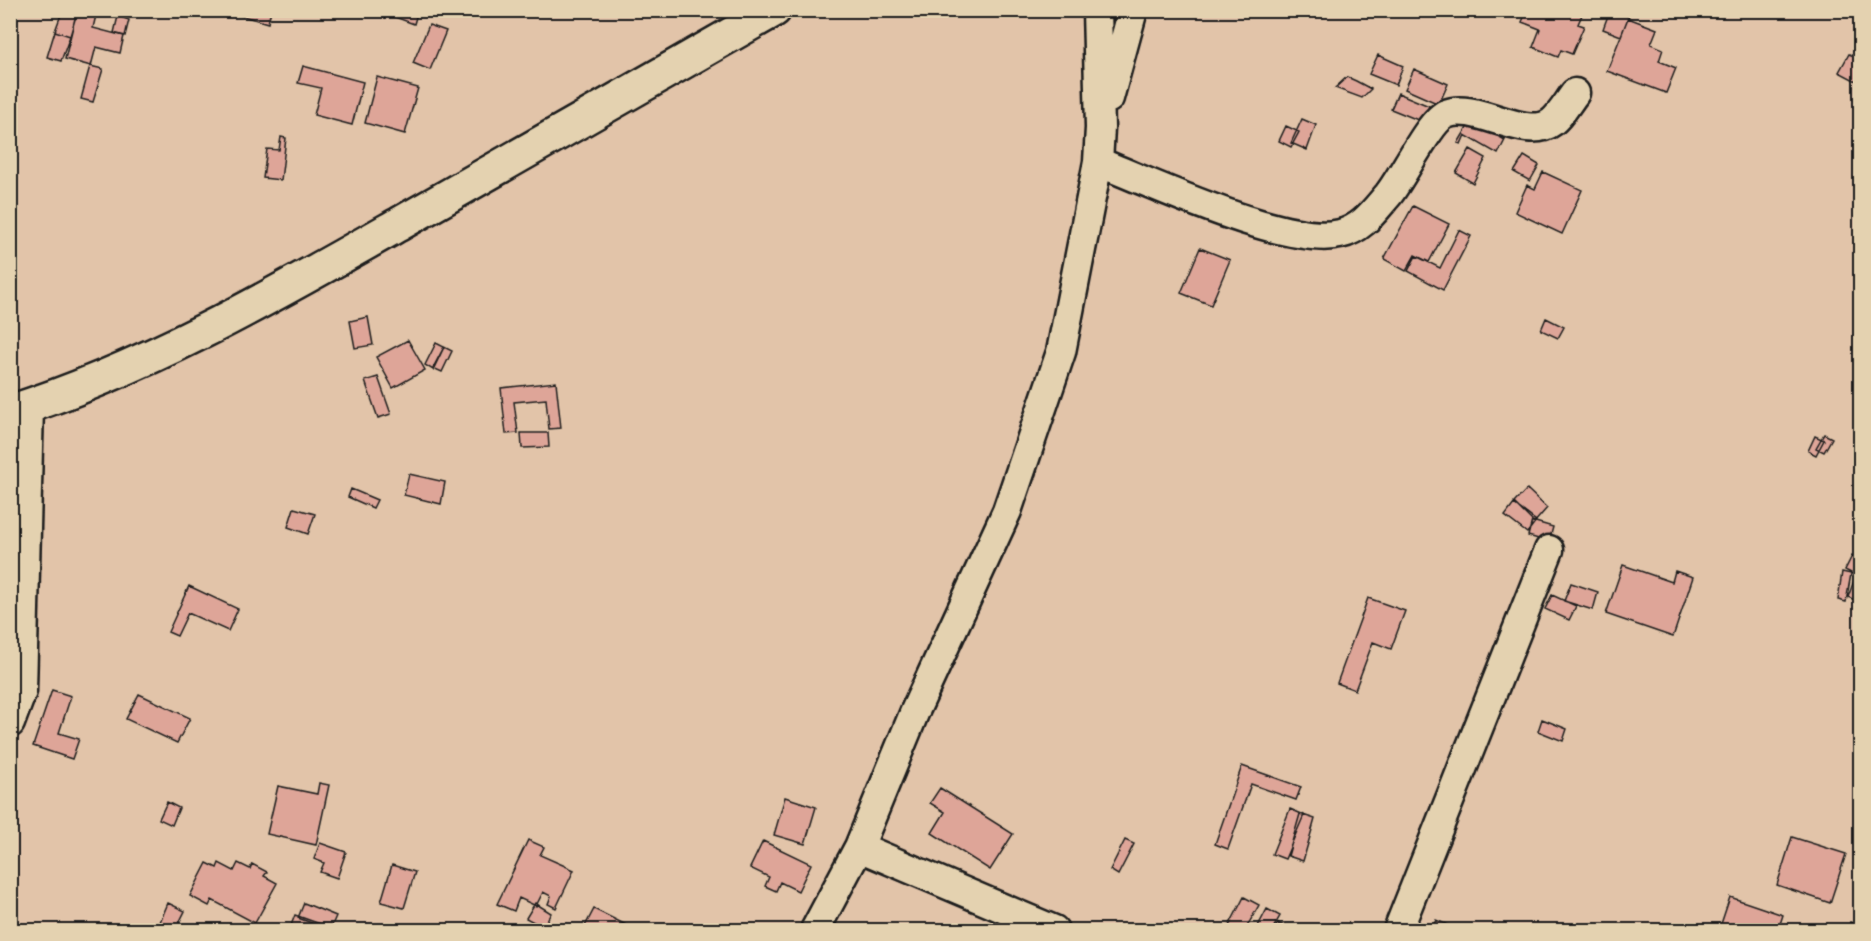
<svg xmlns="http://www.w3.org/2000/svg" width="1871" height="941" font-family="Caveat,sans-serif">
<rect width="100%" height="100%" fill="#e2c4a9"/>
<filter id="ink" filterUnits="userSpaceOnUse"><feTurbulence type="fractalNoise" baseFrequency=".0167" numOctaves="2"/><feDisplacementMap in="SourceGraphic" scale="12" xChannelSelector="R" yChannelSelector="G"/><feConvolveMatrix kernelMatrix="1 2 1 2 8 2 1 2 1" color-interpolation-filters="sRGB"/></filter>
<g filter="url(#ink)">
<path fill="#dea598" stroke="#1c1c1c" stroke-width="1.5" d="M77,10L97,11L93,28L124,36L120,53L96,47L91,66L65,59Z
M236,10H271L268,23L235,14Z
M376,10H418L414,24Z
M1527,10H1584L1578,24L1584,26L1572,54L1561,50L1558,57L1533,47L1540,29L1522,22Z
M1610,10H1631L1621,36L1603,29Z
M62,12L76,16L70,36L55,31Z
M118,16L129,20L125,36L114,33Z
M1628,18L1657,29L1651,44L1663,49L1659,61L1676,68L1666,93L1607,71Z
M429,25L446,31L430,70L413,63Z
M55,31L70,36L61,61L47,57Z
M1849,54L1860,59V83L1839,72Z
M1378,55L1403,66L1396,85L1369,74Z
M90,66L103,69L93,102L81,99Z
M303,66L363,82L352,125L314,115L321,88L298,83Z
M1414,69L1448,84L1439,104L1405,89Z
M377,77L418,88L405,134L365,123Z
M1347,77L1356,81L1371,89L1362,98L1335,88Z
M1398,93L1429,106L1423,122L1391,109Z
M1302,119L1316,125L1307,150L1291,143Z
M1471,121L1505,140L1498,154L1465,135L1461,144L1458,143Z
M1286,126L1299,132L1291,147L1279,141Z
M281,137L286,138L281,180L263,178L267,149L279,150Z
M1470,149L1486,158L1473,183L1456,173Z
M1524,156L1539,165L1530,181L1514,172Z
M1543,172L1582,190L1562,234L1515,212L1527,185L1535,189Z
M1413,206L1449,224L1429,262L1415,255L1406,271L1384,259Z
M1459,230L1471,236L1443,290L1408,271L1416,256L1440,268Z
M1200,248L1230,260L1211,305L1181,293Z
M368,317L373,345L355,348L350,321Z
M1546,318L1564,327L1558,338L1541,330Z
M408,340L425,370L393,388L376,357Z
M436,343L444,347L433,370L425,365Z
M444,347L452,351L442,372L433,368Z
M378,377L391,414L378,418L365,381Z
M556,382L561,428L549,429L546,399L514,402L518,433L506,434L501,388Z
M521,433H548L549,447L522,448Z
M1824,434L1832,438L1824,452L1816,448Z
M1815,436L1824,440L1816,455L1808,451Z
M409,474L445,482L441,504L404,495Z
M351,489L377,500L373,508L348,497Z
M1527,489L1547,508L1534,523L1514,503Z
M1514,504L1536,521L1527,533L1505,516Z
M294,508L315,514L308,534L288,527Z
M1532,521L1553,527L1549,542L1528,536Z
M1852,556L1860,561L1855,575L1845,570Z
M1623,565L1672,582L1675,571L1693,577L1673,637L1606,614Z
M1860,565V602L1848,597Z
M1842,572L1851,574L1846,602L1838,600Z
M1571,583L1598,592L1593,610L1564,601Z
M189,586L238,609L228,631L188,613L177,636L168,632Z
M1552,595L1576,606L1569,620L1545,609Z
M1368,598L1405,611L1391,649L1373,642L1355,690L1337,683Z
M52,690L71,696L59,733L79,739L72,759L33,746Z
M139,694L190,718L177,743L126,719Z
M1542,719L1567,729L1563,741L1538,731Z
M1242,766L1301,787L1296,800L1251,784L1228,849L1215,844Z
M319,783L329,785L316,845L267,834L278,786L317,794Z
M940,788L1013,834L990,870L932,833L945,812L930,803Z
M785,797L816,807L805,844L774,835Z
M167,802L179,808L172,825L159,819Z
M1290,809L1304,815L1285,859L1272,854Z
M1300,814L1315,819L1303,861L1288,856Z
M1792,837L1846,854L1830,903L1777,885Z
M528,840L544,847L540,855L574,870L556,908L548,904L551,896L543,892L536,906L519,898L514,911L497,904Z
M1125,840L1134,844L1118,875L1110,870Z
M763,841L811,864L798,891L780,882L776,891L765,886L769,877L750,868Z
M320,843L346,852L337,878L320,872L324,863L314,859Z
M207,863L217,868L219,863L234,871L238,863L250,869L252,864L267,872L264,876L277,883L255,923L212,900L209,906L190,896Z
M392,865L415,872L404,908L381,902Z
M1244,897L1259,905L1245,930H1227Z
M1730,897L1783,915L1778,930H1719Z
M168,903L185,911L176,929L160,922Z
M304,903L336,916L330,930L298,918Z
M535,903L551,913L543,927L526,918Z
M594,909L636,930H583Z
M1267,909L1280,916L1272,930H1256Z
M295,915L323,925L321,930H297L290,928Z
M1436,920L1457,929L1456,930H1431Z
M1000,922L1011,928L1010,930H995Z
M1850,922L1860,926V930H1847Z
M1278,923L1292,930H1274Z"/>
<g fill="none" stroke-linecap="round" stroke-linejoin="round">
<defs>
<path id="minor" d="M1109,98L1133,10
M1098,162C1152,183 1287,247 1340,234C1362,229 1374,211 1388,195C1403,177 1429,121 1446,114C1475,101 1526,142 1552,122C1561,115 1568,102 1575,93
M10,723L22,691L29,406
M859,847L1054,930
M815,930L859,847L915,711L1007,511L1061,352L1098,162L1100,128L1097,10
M1398,930L1549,550"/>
<path id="major" d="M10,412C148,368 276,294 401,223C525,152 650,82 774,10"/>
</defs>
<use href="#minor" stroke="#1c1c1c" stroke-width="33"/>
<use href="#major" stroke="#1c1c1c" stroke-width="38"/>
<use href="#minor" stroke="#e4d2b0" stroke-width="28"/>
<use href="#major" stroke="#e4d2b0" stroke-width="33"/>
</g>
</g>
<rect width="1871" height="941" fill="none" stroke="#e4d2b0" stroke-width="36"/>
<rect x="18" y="18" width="1835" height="905" fill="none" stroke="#1c1c1c" stroke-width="2" filter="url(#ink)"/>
</svg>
